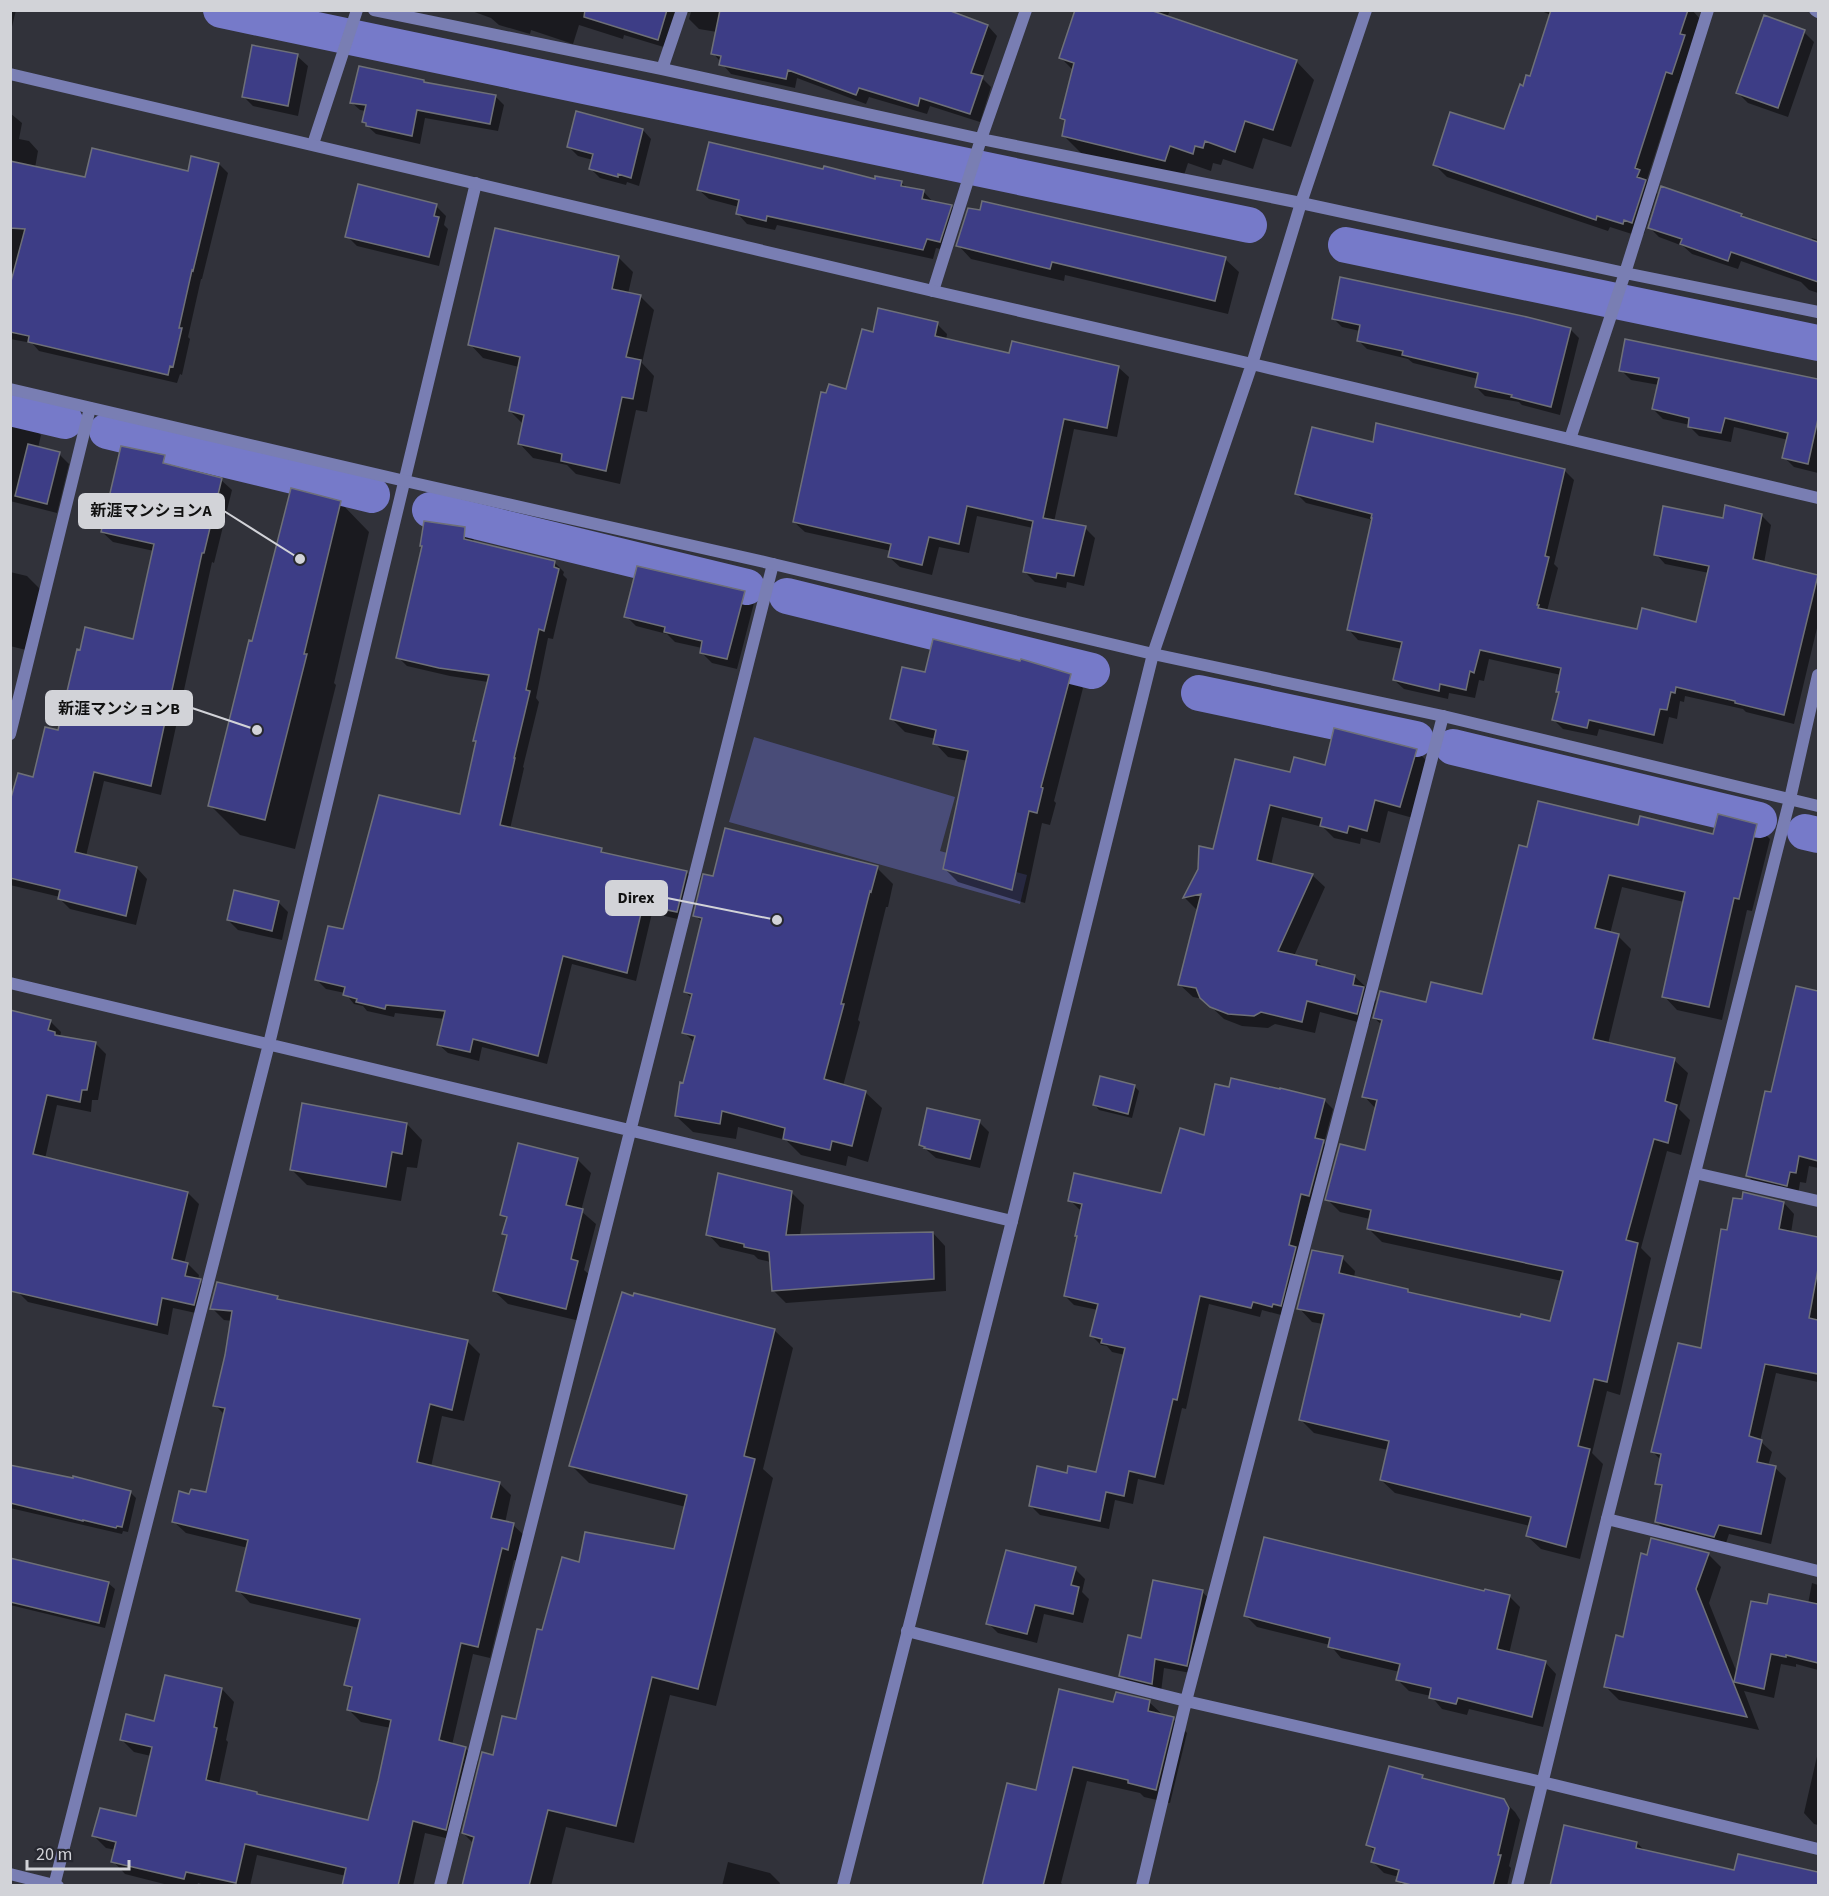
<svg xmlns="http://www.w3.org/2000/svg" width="1829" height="1896" font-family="'Source Sans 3','Noto Sans JP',sans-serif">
<rect width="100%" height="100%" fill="#31323a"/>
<path fill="#494c78" d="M754,737L955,797L940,851L1027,875L1020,904L729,822Z"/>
<path fill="#0007" d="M10,10H16L10,35Z
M469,10H943L988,26L997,36L982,78L991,87L980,122L930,106L927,114L869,97L866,104L797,78L795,88L731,74L713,53L717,32L699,29L689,19L691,12L685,13L667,48L624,35L623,39L579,25L573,44L531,30L530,34L499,25L491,18Z
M1077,10H1170L1167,18L1296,61L1314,80L1291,147L1263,138L1253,169L1223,159L1221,165L1213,163L1211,171L1188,163L1183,178L1082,154L1064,136L1066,123L1061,118L1073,70L1061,58Z
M1539,10H1692L1701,20L1685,85L1678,83L1647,179L1651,183L1650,187L1657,194L1644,234L1636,231L1635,235L1610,227L1608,231L1447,177L1435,165L1505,131L1524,88L1531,78L1551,15Z
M1804,32L1814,42L1788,117L1748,103L1738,93Z
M297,56L308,66L298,116L253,106L243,96Z
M426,84L495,96L504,105L498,131L425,118L420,144L376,134L363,122L366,111L360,110L351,102Z
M10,113L22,123L19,139L29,141L38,151L35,168L86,179L189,173L219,164L228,173L202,279H201L188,337L190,339L182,375L180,374L177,383L39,351L32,343L10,339Z
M643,130L651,139L639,186L627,182L626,185L600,178L591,169L593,160L578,156L569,147Z
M876,181L901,182L908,189L923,191L933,202L951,206L961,216L950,251L936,248L933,259L777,225L775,230L747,224L738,214L739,207L709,199L699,190Z
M436,206L446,216L444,225L448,229L439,266L357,246L347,236Z
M1741,215L1746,219L1811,241L1812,238L1818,240V293L1809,290L1801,282L1741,261L1738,269L1692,254L1683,246L1659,237L1650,228Z
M958,245L1225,259L1239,272L1228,314L1065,275L1064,281L971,259Z
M619,258L633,272L628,294L640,296L654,310L642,363L654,376L647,412L636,410L620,484L576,474L567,465L533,458L520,444L523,424L510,411L519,367L483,358L470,344Z
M1333,318L1570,329L1579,338L1560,415L1522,405L1519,402L1485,396L1476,387L1478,379L1413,363L1408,359L1367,349L1358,340L1360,331L1342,327Z
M937,324L947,334L946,340L1010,354L1118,367L1129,377L1117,437L1074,429L1054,522L1085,528L1095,538L1084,586L1067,582L1066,588L1035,582L1025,572L1033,528L977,516L969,553L939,547L932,575L900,567L889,557L891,551L805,532L794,522L847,390L874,334Z
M1737,363L1818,381V473L1794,467L1784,457L1788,440L1734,427L1731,442L1699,436L1689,426L1690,425L1663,419L1653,409L1659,385L1631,380L1621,370Z
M10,420L31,425L41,435L38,448L59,454L69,464L57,513L10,501Z
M1377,425L1565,471L1574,480L1554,564L1558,568L1547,611L1638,631L1698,624L1709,573L1665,564L1656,554L1724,519L1762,516L1771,525L1764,563L1818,577V624L1794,724L1746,712L1743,709L1685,696L1684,702L1680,701L1677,719L1669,717L1663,744L1599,729L1597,736L1563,729L1553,719L1560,694L1557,691L1561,675L1489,659L1484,681L1479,680L1475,698L1449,693L1448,699L1404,689L1394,680L1402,649L1358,640L1349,630L1373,520L1306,503L1296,493L1374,444Z
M164,457L175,467L221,480L232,490L214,563L212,562L161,795L104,781L86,856L137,868L147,879L136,925L70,909L60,899V897L10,885V792L14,793L34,779L59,732L134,641L154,551L113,542L102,532Z
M340,502L369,532L334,683L336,685L295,849L240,835L210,805L253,643Z
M465,529L474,538L473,542L554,562L564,572L563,575L567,579L553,639L548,638L536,698L539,702L523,767L524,768L510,829L601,850L606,855L686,872L696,881L686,921L652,913L636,981L572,964L547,1064L482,1047L479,1061L448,1053L438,1044L445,1019L395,1013L394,1017L367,1011L363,1006L354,1004L345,993L326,989L317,980L344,931L461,816L478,743L474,740L488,682L450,676L407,666L398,657Z
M10,572L27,576L41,590L26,650L10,646Z
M744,592L754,603L737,669L712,663L701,652L702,648L675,642L667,634L636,626L626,616Z
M926,674L1070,675L1083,688L1054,801L1056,803L1050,825L1042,823L1025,903L958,882L945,869L968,761L948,757L935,743L936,739L905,732L892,719Z
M1416,750L1429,763L1413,818L1388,811L1380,843L1361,838L1360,844L1334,838L1323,827L1282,817L1271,865L1312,875L1325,887L1294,956L1317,961L1324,968L1354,976L1367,988L1366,992L1376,1001L1369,1025L1320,1012L1315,1033L1275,1024L1268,1028L1242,1026L1224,1019L1203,999L1193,997L1180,985L1198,911L1185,898L1200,870L1214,851L1291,774Z
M1757,826L1770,839L1752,911L1747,910L1722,1020L1677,1010L1664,996L1684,902L1622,887L1610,934L1618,936L1631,949L1608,1044L1674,1060L1688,1073L1679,1109L1690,1120L1681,1155L1667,1151L1641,1248L1651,1258L1620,1395L1607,1391L1592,1453L1603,1464L1580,1559L1541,1549L1527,1536L1530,1526L1395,1493L1381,1480L1388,1450L1314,1433L1300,1419L1323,1324L1312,1322L1299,1308L1342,1258L1355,1271L1354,1278L1408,1290L1412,1295L1521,1319L1551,1323L1562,1281L1382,1242L1368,1228L1370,1219L1340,1212L1327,1199L1366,1152L1376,1109L1364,1096L1382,1025L1374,1018L1427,1004L1483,996L1528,849L1639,827L1714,835Z
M877,868L893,884L888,907H886L858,1020L860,1022L843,1086L865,1092L882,1108L868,1162L848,1156L846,1166L801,1155L786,1140L738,1127L736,1139L693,1132L676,1116L695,1043L684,1032L692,998L685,992L703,923L695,915L714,878Z
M278,902L288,912L282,940L238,930L228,920Z
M1797,987L1818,992V1168L1809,1166L1806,1183L1800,1182L1798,1195L1758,1186L1748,1176L1772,1094Z
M10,1012L50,1021L61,1032L60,1037L95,1043L106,1054L98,1100H92L91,1112L57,1105L45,1159L188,1193L199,1204L184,1264H188L199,1275L198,1280L211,1291L205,1315L173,1308L168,1335L28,1302L17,1291Z
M1134,1086L1139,1091L1132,1118L1099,1110L1095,1105Z
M1324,1100L1333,1109L1324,1143L1332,1151L1318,1204L1310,1202L1281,1315L1262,1310L1260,1317L1209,1304L1186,1409L1182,1408L1164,1485L1138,1479L1133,1504L1115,1500L1109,1529L1040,1515L1030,1505L1068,1474H1097L1125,1355L1112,1352L1107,1346L1101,1345L1092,1336L1098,1310L1074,1305L1065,1296L1083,1210L1079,1209L1070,1200L1162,1195L1205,1137Z
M979,1122L989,1132L980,1168L936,1158L921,1145Z
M407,1124L422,1140L417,1168L407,1167L401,1201L307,1185L291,1169Z
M577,1159L591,1173L581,1211L596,1224L584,1270L591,1276L580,1321L508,1304L494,1291L508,1238L504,1234L507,1220L502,1214Z
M791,1192L804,1205L800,1236L933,1233L945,1246L946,1291L786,1303L773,1290L771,1262L758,1259L754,1255L720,1247L708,1234Z
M1784,1203L1794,1214L1791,1233L1818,1238V1382L1776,1373L1760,1441L1772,1452L1768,1466L1775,1468L1786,1478L1771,1544L1729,1534L1725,1546L1667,1532L1657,1522L1663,1489L1657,1483L1661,1460L1652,1451L1702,1350L1728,1231Z
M277,1297L281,1301L467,1341L480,1354L464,1421L442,1416L431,1467L499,1483L511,1495L505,1523L513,1525L526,1537L520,1561L514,1560L490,1658L473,1654L452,1745L466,1749L478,1761L458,1841L425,1833L413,1886H344L346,1876L257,1855L250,1886H208L198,1883L197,1886H172L125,1874L113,1861L116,1850L106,1848L94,1836L137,1817L151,1756L134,1752L121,1739L222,1689L234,1702L226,1740L228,1742L219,1784L256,1793L260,1796L369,1822L391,1728L361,1722L348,1709L352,1691L346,1684L359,1628L250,1603L238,1590L248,1548L186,1533L173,1521L191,1496L207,1494L225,1415L215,1405L232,1321L224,1320L212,1308Z
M774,1330L793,1348L763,1469L773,1478L716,1706L670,1695L634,1843L566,1827L551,1886H464L474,1844L463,1833L494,1756L517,1721L543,1632L580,1563L675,1551L686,1507L589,1483L571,1465Z
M10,1464L74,1480L130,1492L136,1498L128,1532L123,1531L122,1534L10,1508Z
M1708,1554L1721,1567L1709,1603L1737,1673L1769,1606L1808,1604L1812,1583L1818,1585V1670L1796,1664V1667L1781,1664L1774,1698L1744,1691L1759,1730L1619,1700L1606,1687L1624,1639L1648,1556Z
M10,1560L108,1583L115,1589L105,1628L10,1605Z
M1075,1569L1085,1579L1082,1592L1089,1599L1083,1623L1044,1614L1037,1643L998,1633L988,1623Z
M1202,1592L1212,1601L1196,1674L1164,1668L1161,1692L1130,1684L1121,1675L1143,1639Z
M1485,1593L1509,1596L1520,1607L1509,1654L1545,1662L1556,1674L1543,1727L1469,1709L1467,1715L1442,1709L1431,1696L1409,1691L1398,1680L1400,1672L1341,1658L1330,1645L1257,1627L1246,1616Z
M1149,1702L1164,1716L1173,1719L1187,1733L1170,1803L1144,1797L1140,1793L1087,1781L1061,1883L1064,1886H983L1037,1792L1115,1704Z
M1818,1752V1825L1814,1824L1804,1813Z
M1422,1776L1426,1780L1503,1800L1515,1812L1520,1820L1509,1866L1511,1868L1507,1886H1403L1398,1880L1399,1877L1384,1873L1373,1862L1375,1852L1368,1845Z
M1637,1843L1645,1851L1700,1864V1862L1736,1870L1739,1856L1818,1874V1886H1552Z
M728,1862L770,1873L780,1883L779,1886H722Z"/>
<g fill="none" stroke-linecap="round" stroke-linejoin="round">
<path stroke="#767ac9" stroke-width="36" d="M221,10L1249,225
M1346,245L1818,343
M10,408L65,421
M107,431L372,495
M430,510L747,587
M787,596L1092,671
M1199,693L1416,739
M1453,747L1759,820
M1805,832L1818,835"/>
</g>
<path fill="#3d3d86" stroke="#6e7078" stroke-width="1.5" d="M585,10H667L658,40L584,17Z
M720,10H948L988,25L971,73L983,76L970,114L920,98L918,106L859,88L856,95L788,70L786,79L719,65L721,56L711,54Z
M1075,10H1150L1297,60L1273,130L1245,121L1235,152L1205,141L1203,148L1195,146L1193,154L1170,146L1165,161L1062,136L1065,120L1060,118L1074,63L1059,58Z
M1551,10H1688L1680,34L1685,35L1672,74L1666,72L1635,168L1640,170L1637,177L1646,180L1632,223L1624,220L1623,224L1597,216L1596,220L1433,165L1450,112L1504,129L1520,84L1523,86L1526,75L1530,76Z
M1764,15L1805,30L1778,108L1736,93Z
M252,45L298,54L288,106L242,97Z
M359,66L424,80V82L496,95L490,124L417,110L412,136L366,126V123L362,122L366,105L350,103Z
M576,111L643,129L631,178L618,174V177L589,169L593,154L567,147Z
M709,142L823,169L824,166L875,179V176L902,181L901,186L924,190L922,199L952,205L940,242L927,239L923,250L767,216L766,221L736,214L739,200L697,190Z
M92,148L188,171L191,156L219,163L193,271L192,270L179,328H182L173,367L170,366L168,375L28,342L29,336L10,332V285L25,229L10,228V161L85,177Z
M358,184L437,204L434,216L439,217L429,257L345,237Z
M1661,186L1742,214L1741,216L1818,242V282L1731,252L1728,261L1680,244L1682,239L1648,228Z
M982,201L1226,257L1215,301L1052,262L1050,269L956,246L968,208L980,210Z
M495,228L619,256L612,289L641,295L626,357L641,360L633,399L622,397L606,471L561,461L562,454L518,444L524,415L509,411L520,357L468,345Z
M1340,277L1527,317L1571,328L1551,407L1511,397L1512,395L1475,387L1478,373L1402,355L1403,351L1357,341L1360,325L1332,319Z
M878,308L938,322L935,336L1009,353L1012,341L1119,366L1107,428L1064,419L1043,518L1086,526L1074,576L1057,573L1056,578L1023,572L1033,521L967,506L959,544L929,537L922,565L888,557L891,544L793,522L821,392L826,393L829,384L846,389L862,329L873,332Z
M1625,339L1818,379V419L1808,464L1782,458L1788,433L1725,418L1721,433L1688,427L1689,418L1652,409L1659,378L1619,371Z
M1376,423L1565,469L1545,556L1549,557L1537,605H1539L1538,608L1637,629L1642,608L1696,622L1709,566L1654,555L1663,506L1723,518L1725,505L1762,514L1753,559L1818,575L1784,715L1735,703V701L1676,687L1675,693L1671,692L1667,710L1660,709L1654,735L1589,720L1587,728L1552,720L1559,692H1556L1561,668L1480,650L1474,673L1470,671L1466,690L1440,684L1439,691L1393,680L1402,642L1347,630L1372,518H1371L1372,514L1295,494L1312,427L1373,442Z
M28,444L60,452L47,504L15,496Z
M121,446L165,455L163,463L222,478L204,553H202L151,786L94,772L75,852L137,867L126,916L58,899L60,890L10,878V801L18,773L33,777L45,727L58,730L77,649L80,650L85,627L133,639L154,544L101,532Z
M291,488L341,501L304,654H307L265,820L208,806L249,640L252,641Z
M424,521L465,527L464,539L555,561L554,567L559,569L544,631L539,629L526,690L530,691L514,758H515L500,825L602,848L601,852L687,871L677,912L643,905L627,973L563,956L538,1056L473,1039L470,1052L437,1045L445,1011L386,1005L385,1009L356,1002L357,999L343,995L345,987L315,980L328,926L343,929L379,795L460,814L476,741H473L489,675L439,668L396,658L422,546H420Z
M637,566L745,591L727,659L700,653L702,641L664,632L665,627L624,617Z
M933,639L1020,661L1021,659L1071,674L1041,787L1043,788L1037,813L1029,811L1012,890L943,869L968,751L933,744L936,730L890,719L902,667L925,672Z
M1334,728L1417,749L1400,807L1375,800L1367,831L1349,826L1347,833L1320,826L1322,818L1270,805L1257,860L1313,874L1278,951L1317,960L1316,965L1355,975L1353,985L1364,987L1357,1014L1307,1001L1302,1022L1261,1012L1254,1016L1228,1014L1210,1007L1200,998L1196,988L1178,985L1201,894L1183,898L1198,869L1199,846L1213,849L1235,759L1290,772L1294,757L1325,765Z
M1538,801L1638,825L1640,816L1713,834L1718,814L1757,824L1739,899L1734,898L1709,1007L1662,997L1685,892L1609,875L1595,928L1619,934L1593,1039L1675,1058L1665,1101L1677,1105L1668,1143L1654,1139L1626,1240L1638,1243L1607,1382L1594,1379L1578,1446L1590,1449L1566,1547L1526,1536L1531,1517L1380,1480L1389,1441L1299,1420L1324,1314L1297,1309L1312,1250L1343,1256L1339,1273L1408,1289V1292L1520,1317L1521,1314L1550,1321L1563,1271L1367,1229L1371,1210L1325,1200L1340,1144L1365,1150L1377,1100L1362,1097L1382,1020L1373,1018L1380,991L1426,1002L1431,982L1482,994L1519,845L1527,847Z
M725,828L878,866L871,892L870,891L841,1004H844L824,1079L866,1091L852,1146L832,1141L830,1150L783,1139L785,1128L722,1111L720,1124L675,1116L680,1082L683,1083L695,1036L682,1033L692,994L684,992L702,918L693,916L703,874L713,876Z
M234,890L279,901L272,931L227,920Z
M1796,986L1818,991V1161L1799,1156L1796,1173L1790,1172L1787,1186L1746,1176L1765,1091L1771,1092Z
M10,1010L51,1020L48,1030L55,1032V1035L96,1042L87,1090H82L80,1102L47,1095L33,1154L188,1192L172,1259L188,1263L185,1276L201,1279L194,1305L162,1298L157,1325L10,1291Z
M1100,1076L1135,1085L1128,1114L1093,1105Z
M1231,1078L1280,1089V1088L1325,1099L1315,1138L1324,1140L1309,1196L1301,1194L1289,1245L1296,1247L1281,1306L1273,1304L1272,1307L1253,1302L1251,1308L1200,1296L1177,1400L1173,1399L1155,1477L1129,1471L1124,1496L1106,1492L1100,1521L1029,1506L1037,1466L1067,1473L1068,1466L1096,1472L1125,1348L1101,1343L1102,1339L1090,1336L1098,1304L1064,1296L1077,1236H1075L1082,1204L1068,1201L1074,1173L1161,1193L1180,1128L1204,1135L1215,1084L1229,1087Z
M302,1103L407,1123L402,1154L392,1152L386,1187L290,1170Z
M927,1108L980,1120L970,1159L924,1148L925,1147L919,1145Z
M518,1143L578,1158L566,1205L583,1209L571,1259L578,1261L566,1309L493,1291L507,1235L502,1234L507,1217L500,1215Z
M718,1173L792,1191L786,1235L933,1232L934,1279L772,1291L769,1252L744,1247V1244L706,1235Z
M1743,1192L1784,1202L1779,1229L1818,1237V1269L1809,1318L1818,1320V1374L1765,1364L1749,1436L1762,1440L1757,1462L1776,1466L1761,1534L1719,1525L1714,1537L1655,1522L1662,1485L1655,1484L1661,1454L1651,1452L1678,1343L1701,1348L1721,1229L1727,1230L1733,1198L1742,1199Z
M217,1282L278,1296L277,1299L468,1340L452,1410L430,1404L417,1462L500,1482L491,1518L514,1523L508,1550L502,1548L478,1647L461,1643L439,1740L466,1747L446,1830L413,1821L398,1886H342L346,1868L245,1844L236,1883L186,1872L184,1879L111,1862L116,1842L92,1836L100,1808L136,1816L152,1747L120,1740L126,1714L154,1721L165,1675L222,1688L214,1727L217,1728L206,1780L257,1792V1794L368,1820L378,1781L391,1720L347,1710L352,1687L344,1685L360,1619L236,1591L248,1540L172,1522L179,1491L189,1494L191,1489L206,1492L225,1408L213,1406L225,1355L232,1311L210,1309Z
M622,1292L633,1296L634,1293L775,1329L744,1456L755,1459L698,1689L652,1677L616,1826L548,1810L529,1886H462L474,1837L462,1833L482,1752L493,1755L502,1716L516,1719L537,1629L542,1630L562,1557L579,1562L585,1532L674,1549L687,1495L569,1466Z
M10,1465L73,1478V1476L131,1491L122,1527L117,1526L116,1528L83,1520V1521L10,1503Z
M1264,1537L1484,1591L1485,1589L1510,1595L1497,1649L1546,1661L1532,1717L1458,1698L1456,1704L1429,1698L1431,1688L1396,1680L1400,1664L1328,1647L1330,1638L1244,1616Z
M1651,1538L1709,1553L1696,1589L1747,1717L1604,1687L1616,1635L1623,1637L1641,1553L1647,1555Z
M1006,1550L1076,1567L1071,1585L1079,1587L1073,1614L1035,1605L1027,1634L986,1624Z
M10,1558L109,1582L99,1623L10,1602Z
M1153,1580L1203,1590L1187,1666L1155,1659L1152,1684L1119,1676L1128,1635L1141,1638Z
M1769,1594L1818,1604V1663L1786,1655V1657L1771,1654L1764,1689L1734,1682L1751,1601L1767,1604Z
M1059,1689L1113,1702L1116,1692L1150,1700L1148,1711L1174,1717L1156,1790L1128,1783V1780L1073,1767L1043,1886H982L1007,1783L1036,1790Z
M1389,1766L1423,1775L1422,1778L1504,1799L1509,1808L1498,1855H1501L1493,1886H1415L1396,1881L1399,1870L1371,1862L1375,1848L1366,1845Z
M1564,1825L1637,1842L1636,1848L1734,1870L1738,1854L1818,1872V1886H1550Z"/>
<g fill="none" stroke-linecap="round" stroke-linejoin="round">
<path stroke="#797eb3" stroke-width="12" d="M374,10L662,69L981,139L1301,203L1625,273L1818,312
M1815,10L1818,12
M662,69L682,10
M313,144L357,10
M933,291L981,139L1026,10
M1570,439L1625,273L1708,10
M10,734L90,408
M10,983L1012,1221
M1695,1173L1818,1201
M1607,1519L1818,1571
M907,1631L1186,1701L1542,1782L1818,1849
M10,1874L58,1886
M54,1886L269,1044L476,183
M440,1886L773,564
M1142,1886L1186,1701L1443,716"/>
<path stroke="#797eb3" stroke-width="12" d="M10,74L933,291L1252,364L1818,498
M10,389L405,481L773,564L1153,654L1443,716L1818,806
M843,1886L1012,1221L1153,654L1252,364L1301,203L1366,10
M1517,1886L1607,1519L1790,799L1818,675"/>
</g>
<path fill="none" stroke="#d2d3d8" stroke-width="2" d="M300 559L224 511M257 730L192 708M777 920L667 898"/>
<g fill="#d2d3d8" stroke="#272830" stroke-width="2">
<circle cx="300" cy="559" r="6"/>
<circle cx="257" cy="730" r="6"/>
<circle cx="777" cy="920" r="6"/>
</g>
<g fill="#d2d3d8" stroke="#d2d3d8" stroke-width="2">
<rect x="79" y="494" width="145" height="34" rx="6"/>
<rect x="46" y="691" width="146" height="34" rx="6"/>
<rect x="606" y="881" width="61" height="34" rx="6"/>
</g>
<g font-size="16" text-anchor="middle" font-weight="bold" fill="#111">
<text x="151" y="516">新涯マンションA</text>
<text x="119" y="714">新涯マンションB</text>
<text x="636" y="903">Direx</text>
</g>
<rect width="1829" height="1896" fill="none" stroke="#d2d3d8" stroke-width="24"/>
<path d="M27 1860v9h102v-9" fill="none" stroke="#d2d3d8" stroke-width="3"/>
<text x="36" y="1860" font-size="18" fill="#d2d3d8" stroke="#272830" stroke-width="4.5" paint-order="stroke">20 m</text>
</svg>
